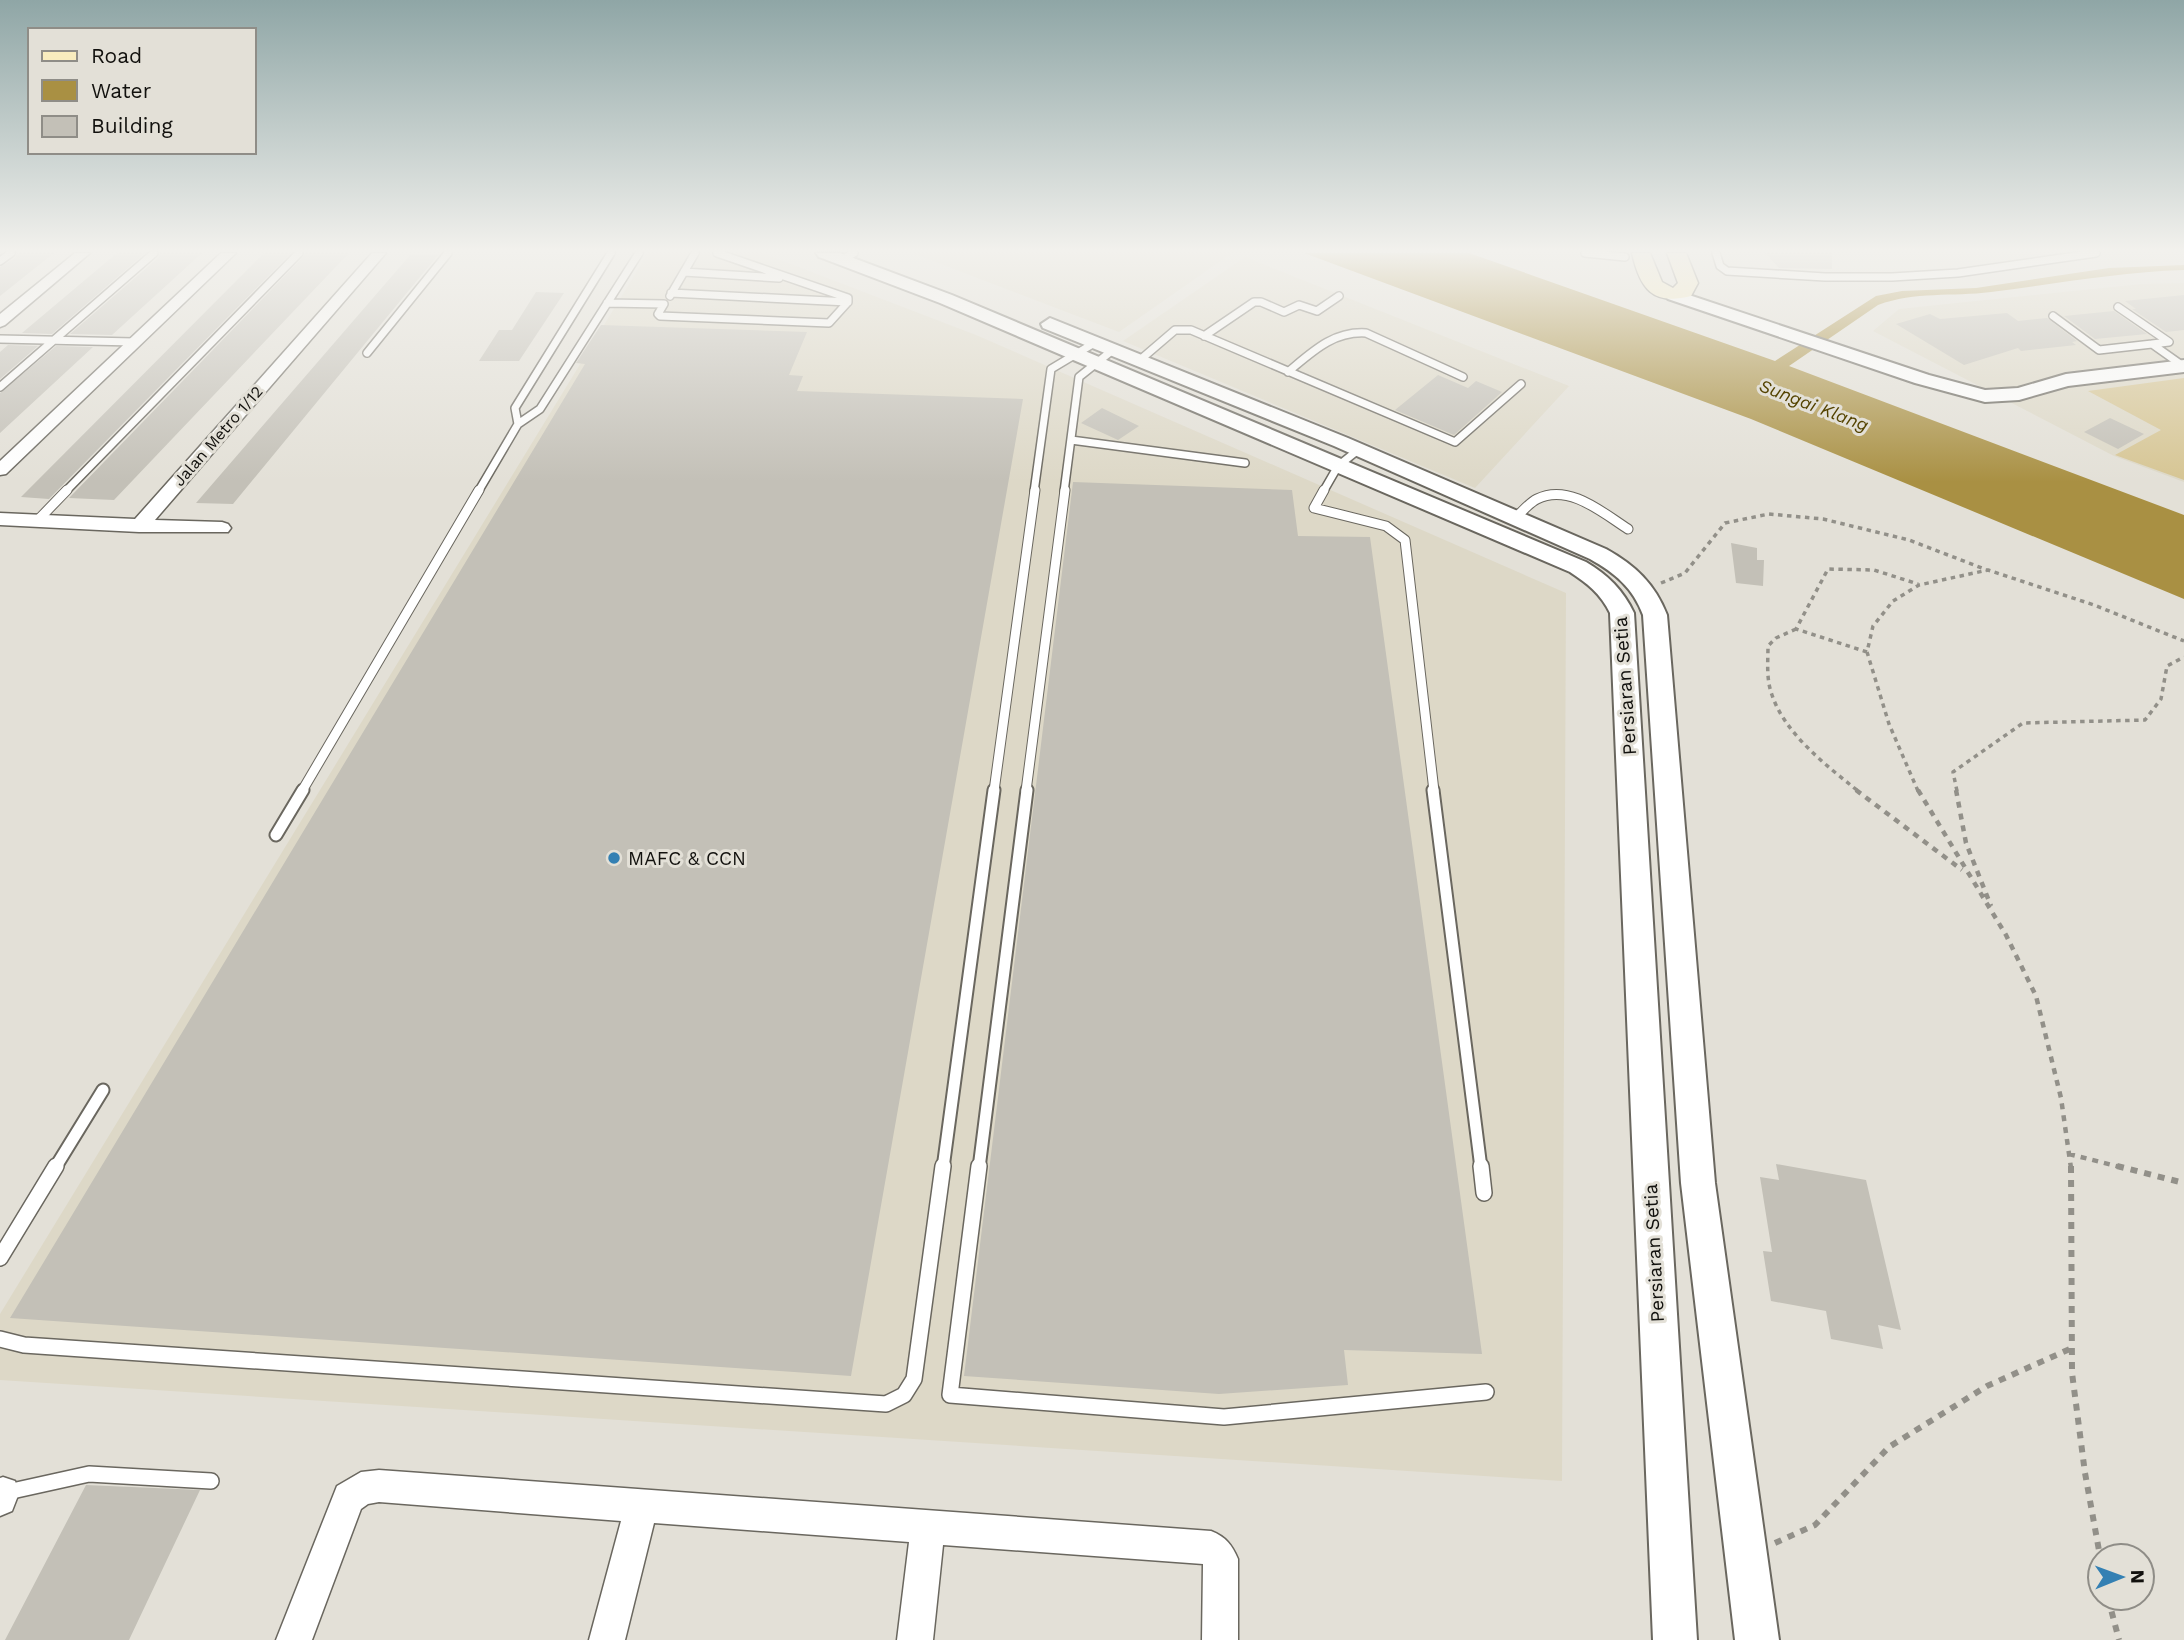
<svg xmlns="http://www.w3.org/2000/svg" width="2184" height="1640" font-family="'Work Sans',sans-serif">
<rect width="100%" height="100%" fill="#e3e0d7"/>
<path fill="#ddd8c7" d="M648,253H762L976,335L1566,593L1562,1481L0,1380V1314Z
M912,253H1232L1119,332Z
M1245,257L1569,386L1475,488L1123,341Z
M2184,283V482L2114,456L1873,331L1899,309L2142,284Z"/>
<path fill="#d6c593" d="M2184,378V480L2115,455L2161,430L2088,391Z"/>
<path fill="#a99043" d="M1304,253H1469L1775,361L1876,296L1902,291L1976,288L2109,268L2184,265V270C2119,272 2055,284 1991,292C1952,297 1915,291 1878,305L1789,366L2184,515V599L1751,419Z"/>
<path fill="#c3c0b7" d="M17,253H54L0,296V267L15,258Z
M117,253H145L52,334L22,333Z
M160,253H202L112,335L70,334L158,258Z
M264,253H291L49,499L21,497Z
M305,253H349L114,500L69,498L303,257Z
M1765,253H1832V269L1779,268Z
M411,254L438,255L233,504L196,503Z
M536,292L564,293L519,361H479L499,330H512Z
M2184,295V330L2166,332L2132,309H2136L2125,301Z
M2114,311L2147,334L2095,339L2064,316Z
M2007,313L2018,321L2047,318L2077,341L2072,342L2076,345L2021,351L2018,348L1964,365L1896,324L1930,314L1940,319Z
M601,325L807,332L789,375L803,376L797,391L1023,399L851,1376L10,1318L585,364L576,363Z
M8,345L38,346L0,379V352Z
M56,346L93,347L0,433V393Z
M1438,375L1468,388L1476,381L1502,392L1454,435L1395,410Z
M1102,408L1139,426L1118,440L1081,423Z
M2110,418L2144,434L2118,449L2084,432Z
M1073,482L1292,490L1298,536L1370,537L1482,1354L1344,1350L1348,1385L1219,1394L964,1376Z
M1731,543L1757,548V560H1764L1763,586L1736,583Z
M1776,1164L1866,1180L1901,1330L1878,1325L1883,1349L1831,1339L1826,1311L1771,1301L1763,1251L1772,1252L1760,1177L1779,1180Z
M86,1485L200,1490L129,1640H5Z"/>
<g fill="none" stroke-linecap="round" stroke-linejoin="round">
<defs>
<path id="service-far3" d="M1585,253L1625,257
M1716,253L1720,266L1727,271L1825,277H1892L1958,273L2096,253
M843,259L854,253
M0,261L11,253
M684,272L779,278
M671,293L848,302
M670,296L695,253
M607,303L664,304L658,314L660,316L829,323L848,302V298L717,253
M2118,307L2169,342L2152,344L2183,366
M2053,316L2099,350L2152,344
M1204,336L1254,302H1261L1284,312L1299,305L1317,311L1339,296
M0,339L134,342
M367,353L448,253
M1140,360L1175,330H1191L1455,442L1521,384
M1288,372C1312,352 1333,331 1366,333L1463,377
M0,387L154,253
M518,424L515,408L611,253
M1071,440L1245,463
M65,492L299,253
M478,492L518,424L540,409L639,253
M1034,492L1051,369L1096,342
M1064,492L1079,377L1114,349
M1323,492L1338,466L1358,450"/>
<path id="service-far2" d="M1324,490L1314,508L1386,526L1405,540L1434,791
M1516,517C1523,511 1529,503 1537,499C1569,483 1603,513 1628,529
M38,520L67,490
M302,791L479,490
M994,791L1035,490
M1026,791L1065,490"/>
<path id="service-far1" d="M1433,790L1481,1168
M276,835L303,790
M55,1168L103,1090
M943,1168L994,790
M979,1168L1027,790"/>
<path id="service" d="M979,1166L950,1395L1224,1417L1486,1392
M1481,1166L1484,1193
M0,1258L56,1166
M0,1339L24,1345L886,1404L904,1395L914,1379L943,1166
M0,1490L3,1493L89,1474L211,1481"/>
<path id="minor" d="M75,253H90L5,325L0,327V314Z
M221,253H236L6,474L0,475V461Z
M372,253H386L155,520L222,522L228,524L231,528L228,532H139L0,525V513L135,519Z
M379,1470L1211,1531C1226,1537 1232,1545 1238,1559V1640H1202L1203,1564L943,1545L933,1640H897L909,1542L654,1523L625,1640H589L621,1521L379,1502L368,1504L361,1509L312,1640H276L337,1486L361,1472Z
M3,1477L15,1481L19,1493L12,1511L0,1516V1478Z"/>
<path id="tertiary" d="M816,253H840L952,295L1586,562C1608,575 1623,590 1634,613L1697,1640H1653L1610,613C1601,594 1587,583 1570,572L940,303L819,257Z
M1674,290L1929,375L1985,390L2018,388L2066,374L2184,360V372L2068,386L2019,400L1985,402L1915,383L1668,299L1665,295L1668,291Z
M1050,318L1348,438L1606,549C1635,565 1655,584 1667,615L1715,1183L1779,1640H1735L1681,1183L1643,615C1633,588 1615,573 1590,559L1334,446L1043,328L1041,324Z"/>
<path id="secondary" d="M1632,253H1650L1662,282L1673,288L1678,283L1667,253H1686L1698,283L1691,296C1652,306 1640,288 1632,253Z"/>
</defs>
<use href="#service-far3" stroke="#6a675f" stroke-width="10"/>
<use href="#service-far2" stroke="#6a675f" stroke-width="11"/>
<use href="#service-far1" stroke="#6a675f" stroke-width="15"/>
<use href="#service" stroke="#6a675f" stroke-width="18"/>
<use href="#minor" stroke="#6a675f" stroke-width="3"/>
<use href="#tertiary" stroke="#6a675f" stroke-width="4"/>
<use href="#secondary" stroke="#6a675f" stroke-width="3"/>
<path stroke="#929089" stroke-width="3.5" stroke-dasharray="4.5 4.5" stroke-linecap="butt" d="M1661,583L1685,573L1725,523L1769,514L1823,519L1909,540L1987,570
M1796,629L1776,638L1768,646C1768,662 1766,679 1772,695C1785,734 1827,766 1858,791
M1867,652L1796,629L1828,569L1874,570L1918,584
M1918,791L1889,724L1867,652L1873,626L1893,601L1919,585L1988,570L2094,605L2184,641
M1957,791L1953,772L2023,723L2145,720L2161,699L2167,666L2184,657"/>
<path stroke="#929089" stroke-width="4.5" stroke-dasharray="6 6" stroke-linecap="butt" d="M1856,790L1962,870
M1918,790L2006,935L2036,996L2061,1098L2071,1168
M1956,790L1966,843L1991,906
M2069,1154L2124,1168"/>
<path stroke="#929089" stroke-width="6" stroke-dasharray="7 7" stroke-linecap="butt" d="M2071,1166L2072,1373L2085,1473L2100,1556
M2117,1166L2184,1183
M1775,1543L1815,1525L1889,1447L1987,1386L2072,1348
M2108,1598L2119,1640"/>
<use href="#service-far3" stroke="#fff" stroke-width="7"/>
<use href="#service-far2" stroke="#fff" stroke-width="9"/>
<use href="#service-far1" stroke="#fff" stroke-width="11"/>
<use href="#service" stroke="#fff" stroke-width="15"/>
<use href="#minor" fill="#fff" fill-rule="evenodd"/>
<use href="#tertiary" fill="#fff" fill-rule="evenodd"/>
<use href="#secondary" fill="#f8ecbe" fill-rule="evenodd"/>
</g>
<linearGradient id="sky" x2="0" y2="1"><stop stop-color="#8fa6a6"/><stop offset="0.52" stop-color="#f2f1ed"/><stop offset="1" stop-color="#f2f1ed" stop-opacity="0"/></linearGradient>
<rect width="2184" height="482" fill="url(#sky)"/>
<circle fill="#3480b3" stroke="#e3e0d7" stroke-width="2.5" cx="614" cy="858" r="7"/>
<g text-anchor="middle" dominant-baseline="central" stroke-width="6" stroke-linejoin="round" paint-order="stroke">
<g font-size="16" fill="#12110e" stroke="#e3e0d7">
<text transform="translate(218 436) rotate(-49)">Jalan Metro 1/12</text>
</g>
<g font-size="18" font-style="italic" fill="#544301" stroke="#e3e0d7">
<text transform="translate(1814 405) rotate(21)">Sungai Klang</text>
</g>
<g font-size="19" fill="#12110e" stroke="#e3e0d7">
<text transform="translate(1625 686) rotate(-94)">Persiaran Setia</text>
<text transform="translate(1654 1253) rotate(-93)">Persiaran Setia</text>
</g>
<g font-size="19" fill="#12110e" stroke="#e3e0d7" text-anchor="start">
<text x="628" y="858">MAFC &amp; CCN</text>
</g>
</g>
<rect x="28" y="28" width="228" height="126" fill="#e3e0d7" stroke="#8f8d87" stroke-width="2"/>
<rect x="42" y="51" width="35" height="10" fill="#f8ecbe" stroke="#8f8d87" stroke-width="2"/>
<text x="91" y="63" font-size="21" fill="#12110e">Road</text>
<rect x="42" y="80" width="35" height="21" fill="#a99043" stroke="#8f8d87" stroke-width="2"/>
<text x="91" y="98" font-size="21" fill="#12110e">Water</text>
<rect x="42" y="116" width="35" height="21" fill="#c3c0b7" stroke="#8f8d87" stroke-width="2"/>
<text x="91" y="133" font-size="21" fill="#12110e">Building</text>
<g transform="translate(2121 1577) rotate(89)"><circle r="33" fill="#e3e0d7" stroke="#8f8d87" stroke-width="2"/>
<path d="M0-5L12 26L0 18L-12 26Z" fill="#3480b3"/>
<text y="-10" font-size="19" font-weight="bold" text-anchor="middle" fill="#12110e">N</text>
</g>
</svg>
